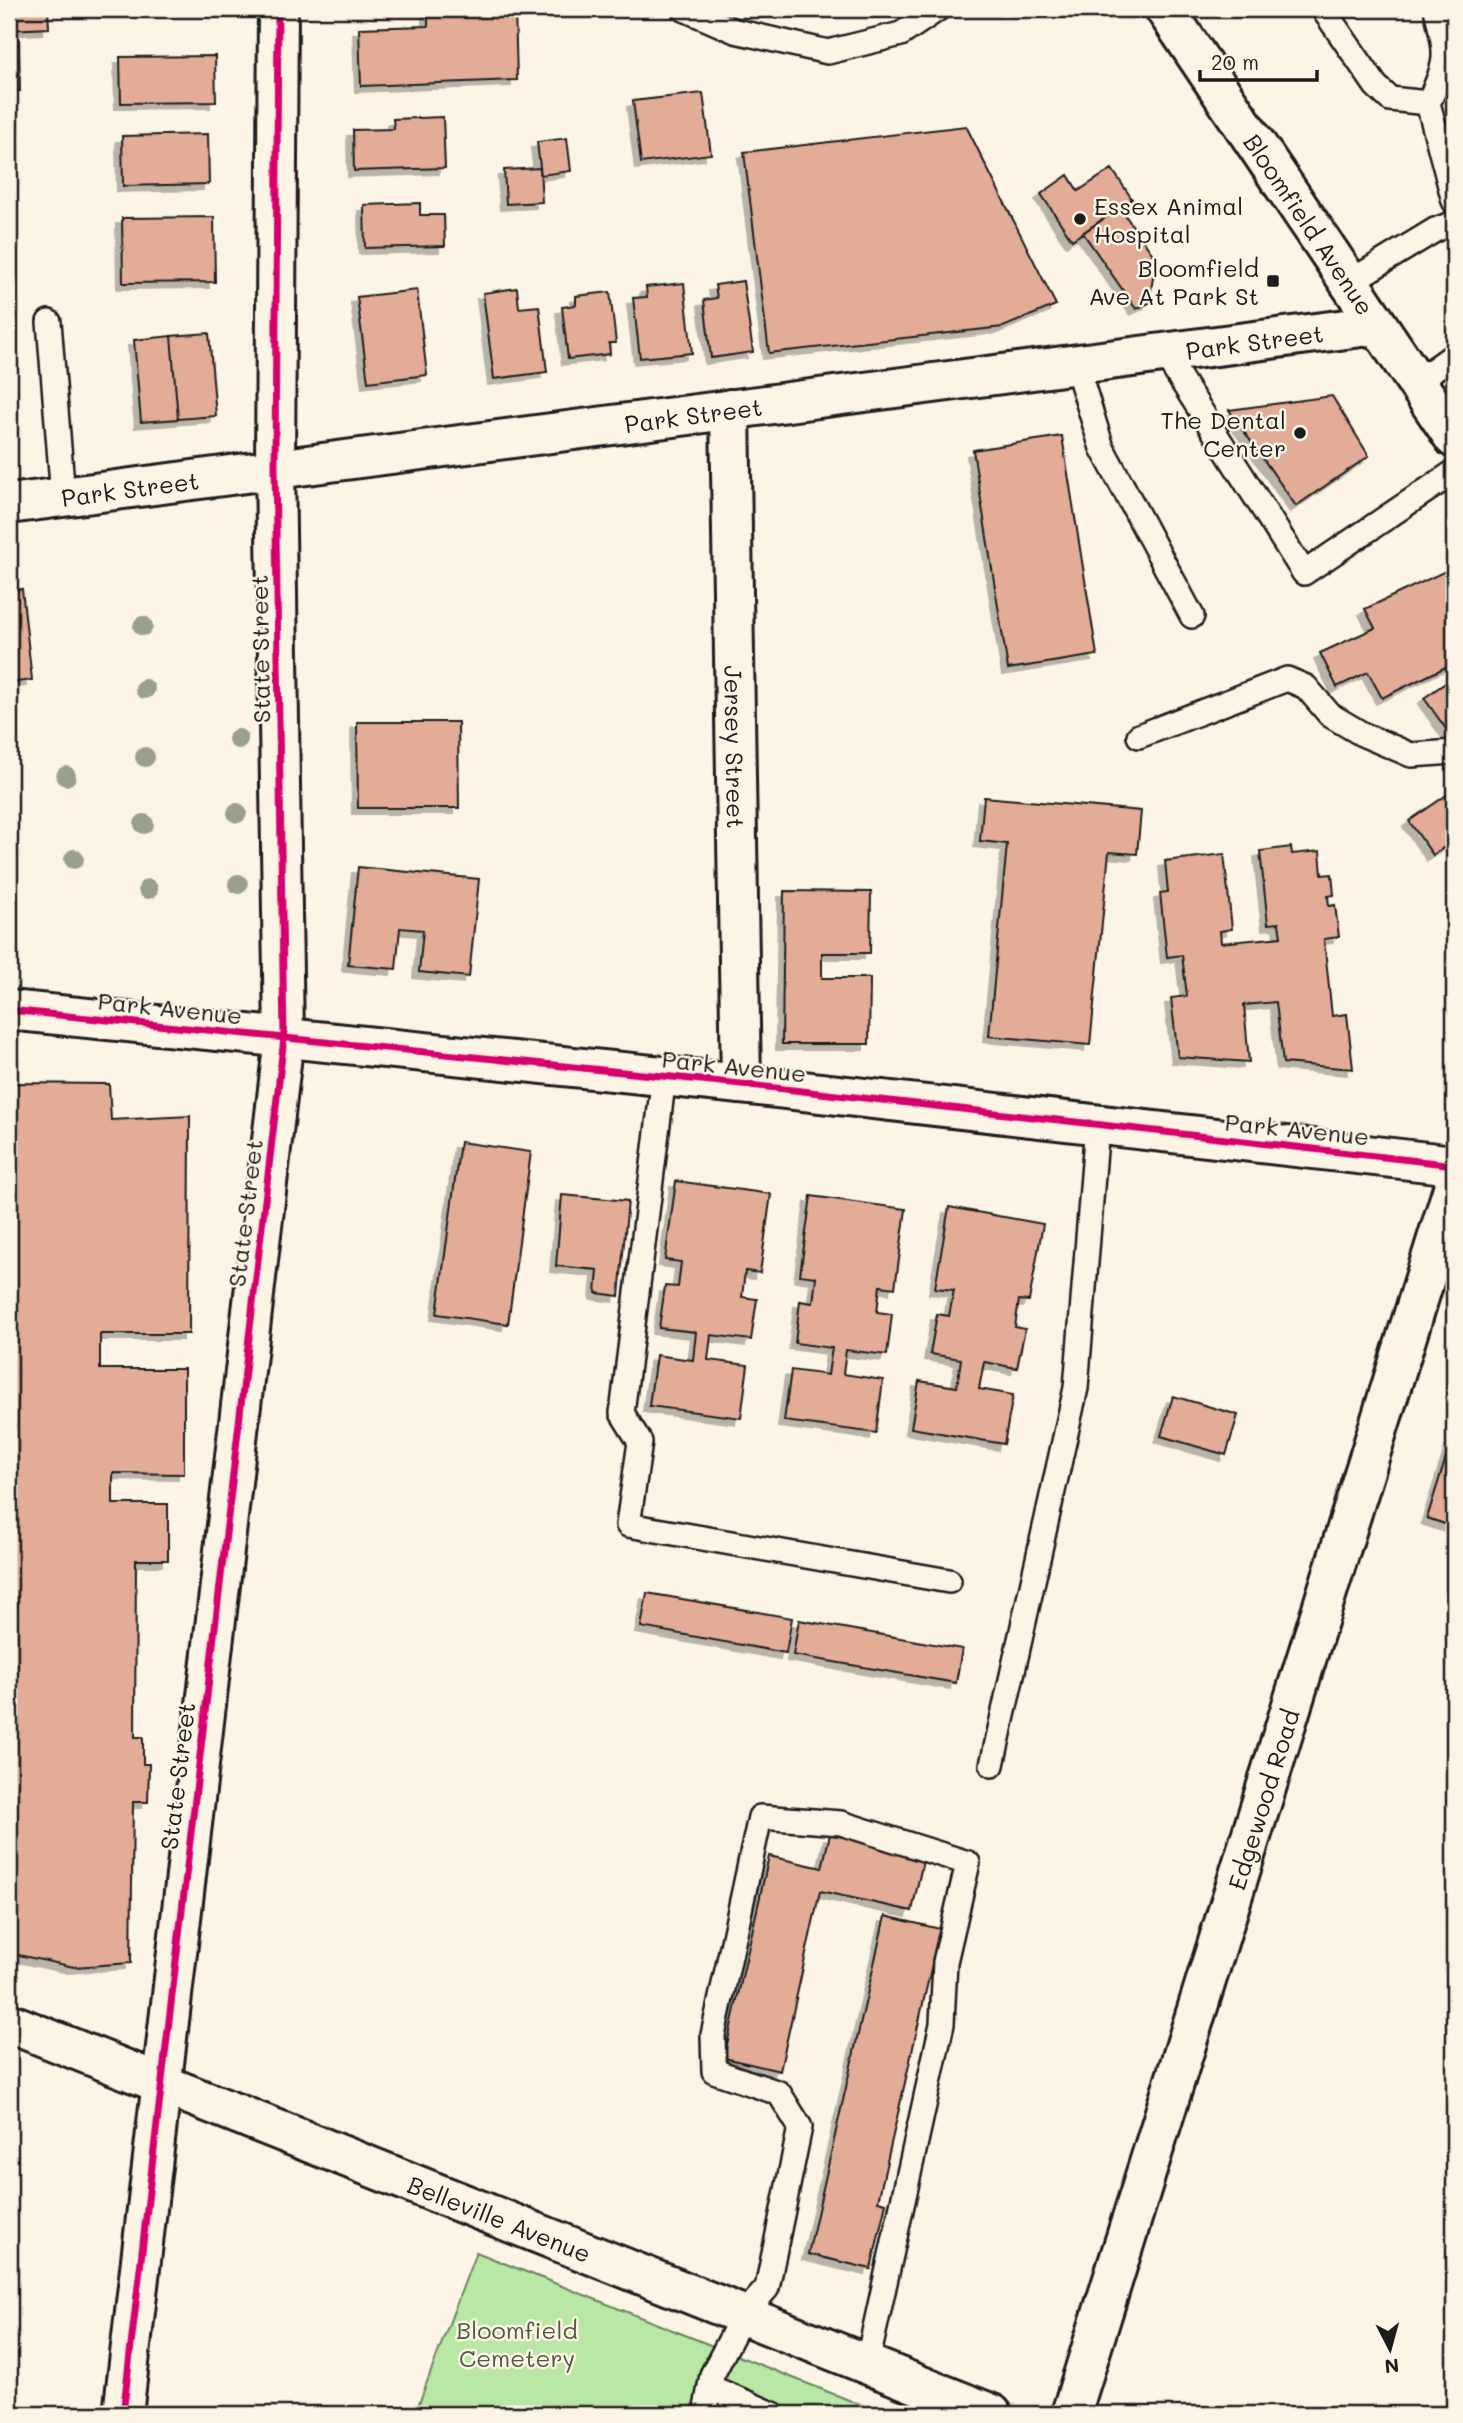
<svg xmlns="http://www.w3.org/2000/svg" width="1463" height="2423" font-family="Mali,sans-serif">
<defs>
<filter id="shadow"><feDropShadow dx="-6" dy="6" stdDeviation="0" flood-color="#0004"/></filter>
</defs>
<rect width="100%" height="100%" fill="#fcf5e5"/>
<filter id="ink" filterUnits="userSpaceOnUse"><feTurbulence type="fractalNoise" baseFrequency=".0143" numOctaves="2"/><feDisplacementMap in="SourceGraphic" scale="14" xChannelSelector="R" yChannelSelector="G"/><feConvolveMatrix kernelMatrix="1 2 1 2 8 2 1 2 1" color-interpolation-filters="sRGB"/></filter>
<g filter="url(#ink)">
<path fill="#b8e7a6" stroke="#6a8261" stroke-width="2" d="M476,2252L884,2414H415Z"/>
<path fill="#e2ac97" stroke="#1c1c1c" stroke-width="2" filter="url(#shadow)" d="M9,9H48L49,28L9,30Z
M428,9H515L517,80L361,86L359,28L428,26Z
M9,38H19L20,91L9,92Z
M215,56L216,102L121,103L120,57Z
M703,93L711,154L641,163L633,101Z
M443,117L445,168L354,171L353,130L394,129L393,119Z
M966,126L1056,305L1003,327L769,353L744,152Z
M208,134L209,184L123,186L122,136Z
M567,138L571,171L541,175L537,142Z
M540,168L542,202L506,204L504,170Z
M1112,169L1132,199L1072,240L1041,194L1068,175L1078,191Z
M420,203V215H444L445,246L365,248L364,205Z
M1120,208L1156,259L1149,303L1136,309L1083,233Z
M214,217L215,282L123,283L122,218Z
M743,281L753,352L711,358L704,300L717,298L715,285Z
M684,283L692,353L640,358L633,298L647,297L646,287Z
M517,288L519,308L539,306L547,372L494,379L483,293Z
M417,290L427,375L368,382L357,297Z
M610,292L616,343H609L610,354L568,359L562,307L576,305V296Z
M209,333L216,416L178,419L171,336Z
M171,336L178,419L141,422L134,340Z
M1332,396L1369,456L1296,506L1229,410Z
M1062,436L1097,655L1008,669L973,450Z
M1454,567V663L1382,698L1368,672L1337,687L1320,653L1375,628L1365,609Z
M22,589L32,680L9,683V591Z
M1454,677V734L1451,736L1424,698Z
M357,722H458L459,808H358Z
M1454,790V845L1452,842L1433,855L1409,821Z
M984,797L1141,811L1137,854L1109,852L1090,1045L989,1036L1007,844L980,841Z
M1291,847L1292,854L1320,851L1322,875L1332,874L1334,895L1328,896L1329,906L1335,905L1339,937L1324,939L1332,1016L1347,1014L1353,1069L1283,1063L1276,1002L1244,1005L1249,1062L1178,1057L1171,998L1187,996L1182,955L1167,957L1160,893L1168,892L1165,861L1224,854L1232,929L1220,931L1221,943L1281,937L1279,923L1268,924L1260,851Z
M358,867L479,879L469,977L419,972L423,930L400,928L396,969L348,965Z
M784,891L871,892L870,953H822V978H870L869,1044H782Z
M9,1083L109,1084L111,1120L190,1116L189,1334H100V1369H184V1474L113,1473V1504H168V1560H136L135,1737H143V1764H149L148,1802H133L131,1963L74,1967L9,1953Z
M460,1142L531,1152L508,1324L437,1314Z
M676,1181L771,1194L760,1273L745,1271L742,1297L757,1299L751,1340L711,1335L708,1360L748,1365L741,1418L649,1406L656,1355L693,1360L696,1332L659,1328L665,1286L678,1287L681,1262L665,1260Z
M562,1195L628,1201L619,1296L596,1293L598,1270L556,1266Z
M811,1196L906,1209L895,1288L880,1286L877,1312L892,1314L887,1355L846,1350L843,1374L883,1380L876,1433L784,1421L791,1370L828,1375L832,1348L795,1343L800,1301L813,1303L816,1277L800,1275Z
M949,1207L1043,1224L1029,1301L1019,1300L1015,1327L1025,1329L1017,1368L984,1362L979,1389L1013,1395L1004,1444L911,1428L919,1381L957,1387L961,1359L930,1354L937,1314L949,1316L954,1290L935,1288Z
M1173,1396L1238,1415L1226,1455L1161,1436Z
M1454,1432V1527L1427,1518Z
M647,1593L792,1618L786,1653L641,1627Z
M799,1620L962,1649L956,1683L793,1655Z
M830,1834L924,1856L912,1911L820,1891L780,2071L724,2058L769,1856L822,1868Z
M885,1916L940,1929L878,2201L886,2203L871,2269L808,2254Z"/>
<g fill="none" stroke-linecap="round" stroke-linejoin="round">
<defs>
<path id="lane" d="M684,9L735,31L828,52L901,34L938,9
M1323,9L1376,86L1390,99L1428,103L1454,201
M1428,103C1449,60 1447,55 1436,9
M1348,283L1435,230L1454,223
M49,322L63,497
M1164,353L1304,573L1454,472
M1076,364L1102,448L1192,616
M1416,382L1454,355
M1139,736L1287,679L1306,687L1330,715L1362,734L1411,755L1454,752
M664,1076L622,1413L640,1442L628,1525L949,1581
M992,1765L1076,1388L1097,1125
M710,2387L773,2414
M705,2414L712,2375L743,2315L767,2288L800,2127L779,2093L714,2071L713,2035L760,1817L841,1823L968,1863L945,1962L942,2024L867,2364"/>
<g id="street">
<path id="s1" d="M730,409L741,1084"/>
<path id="s2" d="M9,504L1377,325"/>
<path d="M9,1010L741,1084L1454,1165"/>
<path d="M123,2414L284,1038L275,467L278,9"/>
<path id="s3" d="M1071,2414L1454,1185"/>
</g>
<g id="secondary">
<path id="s4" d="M9,2023L992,2414"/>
</g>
<g id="primary">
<path id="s5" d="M1165,9L1454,438"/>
</g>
</defs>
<use href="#lane" stroke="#1c1c1c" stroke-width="28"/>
<use href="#street" stroke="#1c1c1c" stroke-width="44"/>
<use href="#secondary" stroke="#1c1c1c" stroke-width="44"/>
<use href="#primary" stroke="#1c1c1c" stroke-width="44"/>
<use href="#lane" stroke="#fcf5e5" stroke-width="23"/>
<use href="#street" stroke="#fcf5e5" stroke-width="38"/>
<use href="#secondary" stroke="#fcf5e5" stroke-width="38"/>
<use href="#primary" stroke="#fcf5e5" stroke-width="38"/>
<defs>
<path id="cycleway" d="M9,1010L741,1084L1454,1165
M123,2414L284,1038L275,467L278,9"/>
</defs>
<use href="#cycleway" stroke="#fcf5e5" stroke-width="11"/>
<use href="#cycleway" stroke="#d6006c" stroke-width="7"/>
</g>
<g fill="#9b9f8d">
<circle cx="143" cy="626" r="10"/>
<circle cx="145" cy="689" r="10"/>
<circle cx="238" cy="739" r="10"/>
<circle cx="145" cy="757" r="10"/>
<circle cx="66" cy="776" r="10"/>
<circle cx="237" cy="813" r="10"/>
<circle cx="144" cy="824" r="10"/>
<circle cx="74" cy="859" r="10"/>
<circle cx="238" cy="884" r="10"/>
<circle cx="148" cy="889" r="10"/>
</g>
</g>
<g fill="#1c1c1c" stroke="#fcf5e5" stroke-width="2.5">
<circle cx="1080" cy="219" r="7"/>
<rect x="1266" y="274" width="14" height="14" rx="3.5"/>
<circle cx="1300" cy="433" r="7"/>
</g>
<g text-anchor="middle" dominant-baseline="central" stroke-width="5" stroke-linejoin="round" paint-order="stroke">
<g font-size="24" fill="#1c1c1c" stroke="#fcf5e5" text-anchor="end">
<text x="1094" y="205" text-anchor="start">Essex Animal<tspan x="1094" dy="28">Hospital</tspan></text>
<text x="1259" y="267">Bloomfield<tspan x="1259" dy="28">Ave At Park St</tspan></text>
<text x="1286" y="419">The Dental<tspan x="1286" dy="28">Center</tspan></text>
</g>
<g font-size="24" fill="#1c1c1c" stroke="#fcf5e5">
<text stroke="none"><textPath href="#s5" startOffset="259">Bloomfield Avenue</textPath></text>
<text stroke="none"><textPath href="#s2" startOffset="1256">Park Street</textPath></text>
<text stroke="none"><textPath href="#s2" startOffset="690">Park Street</textPath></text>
<text stroke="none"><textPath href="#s2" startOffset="122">Park Street</textPath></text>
<text transform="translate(259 649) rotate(-91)">State Street</text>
<text stroke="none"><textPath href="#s1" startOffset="338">Jersey Street</textPath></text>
<text transform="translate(170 1007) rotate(6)">Park Avenue</text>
<text transform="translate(734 1065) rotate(6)">Park Avenue</text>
<text transform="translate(1297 1128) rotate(6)">Park Avenue</text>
<text transform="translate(244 1213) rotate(-83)">State Street</text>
<text transform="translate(177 1776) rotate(-83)">State Street</text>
<text stroke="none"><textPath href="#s3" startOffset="644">Edgewood Road</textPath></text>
<text stroke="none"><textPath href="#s4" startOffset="528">Belleville Avenue</textPath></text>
</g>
<g font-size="24" fill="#4b5945" stroke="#fcf5e5">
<text x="517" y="2329">Bloomfield<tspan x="517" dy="28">Cemetery</tspan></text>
</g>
</g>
<rect width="1463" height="2423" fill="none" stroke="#fcf5e5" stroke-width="35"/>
<rect x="18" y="18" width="1428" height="2388" fill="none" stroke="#1c1c1c" stroke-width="2.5" filter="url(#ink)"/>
<g transform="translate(1390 2349) rotate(174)" stroke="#fcf5e5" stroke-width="5" paint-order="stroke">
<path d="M0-5L12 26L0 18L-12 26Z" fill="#1c1c1c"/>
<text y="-10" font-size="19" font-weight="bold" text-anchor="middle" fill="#1c1c1c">N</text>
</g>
<path d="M1200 70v10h117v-10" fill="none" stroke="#1c1c1c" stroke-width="3.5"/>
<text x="1211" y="70" font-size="21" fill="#1c1c1c" stroke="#fcf5e5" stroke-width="5" paint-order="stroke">20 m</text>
</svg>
